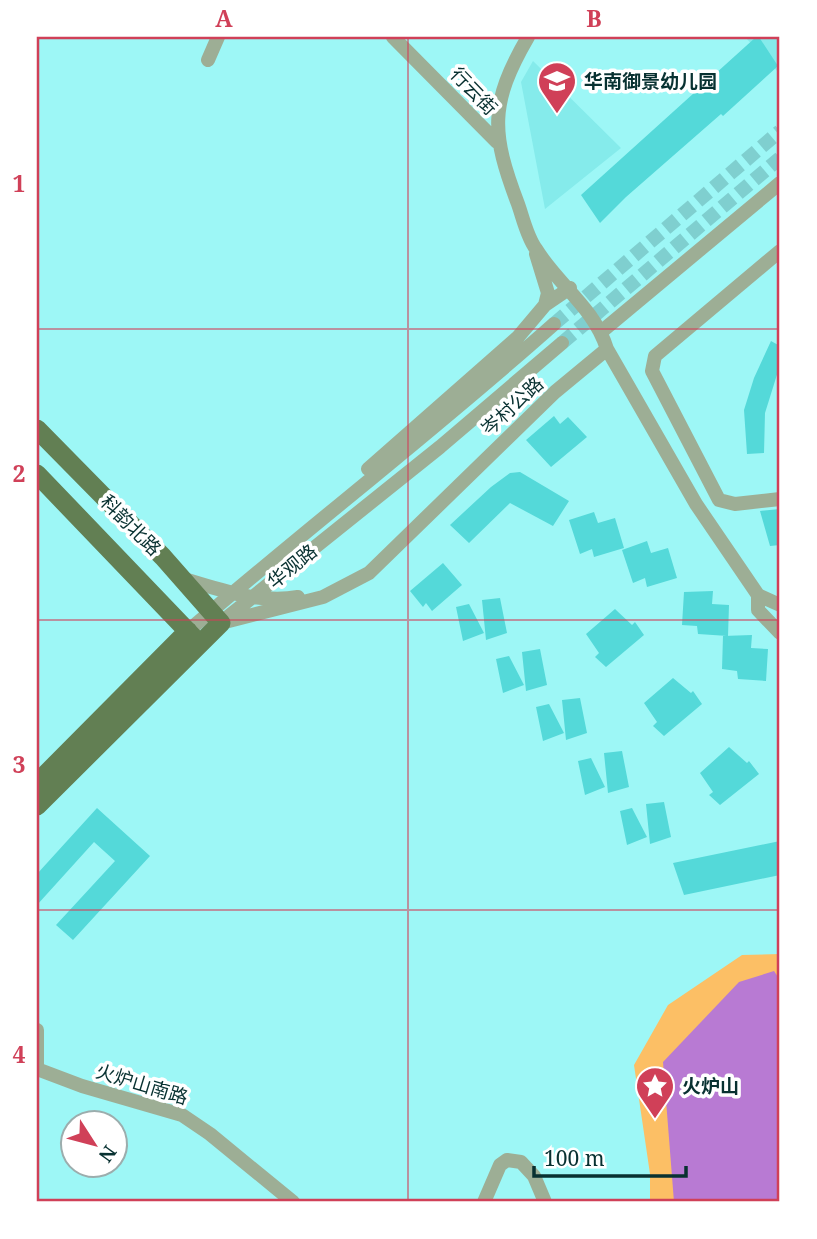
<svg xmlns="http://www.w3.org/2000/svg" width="817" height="1239" font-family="'Noto Serif','Noto Sans SC',serif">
<rect width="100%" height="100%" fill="#9df7f6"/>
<path fill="#85ebeb" d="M745,37H780V72L779,73Z
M533,61L621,148L545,209L521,82Z"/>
<path fill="#fcbf65" d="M780,954V1202H650V1174L634,1065L668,1005L742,955Z"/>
<path fill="#b87ad3" d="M774,971L780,980V1202H674L663,1062L739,982Z"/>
<path fill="#54d9d9" d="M756,37H759L778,66L723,116L721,114L626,197L600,223L581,195Z
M771,341L780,346V365L765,413L764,453L747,454L744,410L754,378Z
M554,416L560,424L568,417L587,437L551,467L526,440Z
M520,472L569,501L553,526L510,503L469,543L450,525L491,487L510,473Z
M780,509V545L770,546L760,511Z
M594,512L598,523L615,518L624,548L594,557L592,549L580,554L569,520Z
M647,541L651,553L668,548L677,578L647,587L645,578L633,583L622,550Z
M443,563L462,585L432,611L426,603L423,607L410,591Z
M713,591L712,604L729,605L728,636L698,634L697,626L682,625L684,592Z
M500,598L507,633L486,640L482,600Z
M469,604L484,633L463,641L456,607Z
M615,609L632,625L635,622L644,635L606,667L595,657L599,653L586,634Z
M752,635L751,648L768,649L766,681L738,679L737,671L722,669L723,636Z
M540,649L547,685L526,691L522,652Z
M509,656L524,685L503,693L496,659Z
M673,678L691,693L693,691L702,704L664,736L653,726L657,722L644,703Z
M580,698L587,733L566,740L562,700Z
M549,704L564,733L543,741L536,707Z
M729,747L747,763L749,761L759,774L720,805L709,795L713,792L700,773Z
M622,751L629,787L608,793L604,753Z
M591,758L605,787L585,795L578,761Z
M664,802L671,837L650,844L646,804Z
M97,808L150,856L73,940L56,925L115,861L94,842L37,905V874Z
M632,808L647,837L627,845L620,811Z
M780,841V875L684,895L673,863Z"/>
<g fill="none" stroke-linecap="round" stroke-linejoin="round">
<path stroke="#7fcfcf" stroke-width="14" stroke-dasharray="14 7" stroke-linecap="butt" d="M554,324L780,131
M562,343L780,158"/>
<path stroke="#9dae95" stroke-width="14" d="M393,37L497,142
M528,37C489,104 491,133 518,204C523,218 527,237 536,249C558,285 594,307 607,349L696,504L758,595L780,605
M208,60L218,37
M780,251L655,356L652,371L719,500L735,504L780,499
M536,254L548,293L545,305
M601,332L780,183
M368,469L518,337L545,305L570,288
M184,579C220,590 261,604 298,597
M758,595V610L780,633
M224,620L440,447L562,343
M221,623L323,597L369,573L555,392L607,349
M188,631C309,527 435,430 554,324
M37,1030V1069
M37,1069L82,1086L182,1115L210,1134L293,1202
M484,1202L500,1165L507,1160L521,1162L534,1176L545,1202"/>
<path stroke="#627f53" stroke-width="19" d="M37,429L163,557L221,623L37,806
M37,474L199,643
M37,783L188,631"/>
</g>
<path fill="none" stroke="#d04058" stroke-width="2" stroke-opacity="0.55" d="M408,37V1202M37,329H780M37,620H780M37,910H780"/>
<defs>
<symbol id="school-pin" viewBox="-11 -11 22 30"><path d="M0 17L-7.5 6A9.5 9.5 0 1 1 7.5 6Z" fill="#d04058" stroke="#fff"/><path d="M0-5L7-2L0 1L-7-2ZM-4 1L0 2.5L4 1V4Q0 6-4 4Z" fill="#fff"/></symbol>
<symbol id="sight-pin" viewBox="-11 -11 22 30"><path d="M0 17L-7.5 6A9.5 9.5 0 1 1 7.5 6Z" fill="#d04058" stroke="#fff"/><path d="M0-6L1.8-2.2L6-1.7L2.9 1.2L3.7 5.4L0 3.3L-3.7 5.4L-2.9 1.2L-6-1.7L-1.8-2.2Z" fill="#fff"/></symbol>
</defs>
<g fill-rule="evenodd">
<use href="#school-pin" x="535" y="59" width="44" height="60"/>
<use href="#sight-pin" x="633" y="1064" width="44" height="60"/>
</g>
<g text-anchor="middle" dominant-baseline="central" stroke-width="7" stroke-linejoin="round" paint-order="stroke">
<g font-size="19" font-weight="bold" fill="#083131" stroke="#fff" text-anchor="start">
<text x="584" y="81">华南御景幼儿园</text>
<text x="682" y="1086">火炉山</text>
</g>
<g font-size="19" fill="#083131" stroke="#fff">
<text transform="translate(474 91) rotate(46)">行云街</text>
<text transform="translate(512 406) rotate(-43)">岑村公路</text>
<text transform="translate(131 525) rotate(45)">科韵北路</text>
<text transform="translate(292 566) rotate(-39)">华观路</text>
<text transform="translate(142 1084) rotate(17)">火炉山南路</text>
</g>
</g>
<rect width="817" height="1239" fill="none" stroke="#ffffff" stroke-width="77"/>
<g transform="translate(94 1144) rotate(126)"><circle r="33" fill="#ffffff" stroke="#9cadad" stroke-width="2"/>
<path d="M0-5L12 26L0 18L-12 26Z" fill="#d04058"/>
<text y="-10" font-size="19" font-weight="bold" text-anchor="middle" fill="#083131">N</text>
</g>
<path d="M534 1166v10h152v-10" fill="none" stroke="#083131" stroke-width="3.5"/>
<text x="544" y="1166" font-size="21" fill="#083131" stroke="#ffffff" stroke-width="5" paint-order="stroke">100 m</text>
<rect x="38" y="38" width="740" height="1162" fill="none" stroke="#d04058" stroke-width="2.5"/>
<g font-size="23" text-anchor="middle" font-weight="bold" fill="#d04058">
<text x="224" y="27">A</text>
<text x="594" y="27">B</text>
<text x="19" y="192">1</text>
<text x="19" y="482">2</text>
<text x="19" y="773">3</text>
<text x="19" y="1063">4</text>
</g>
</svg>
